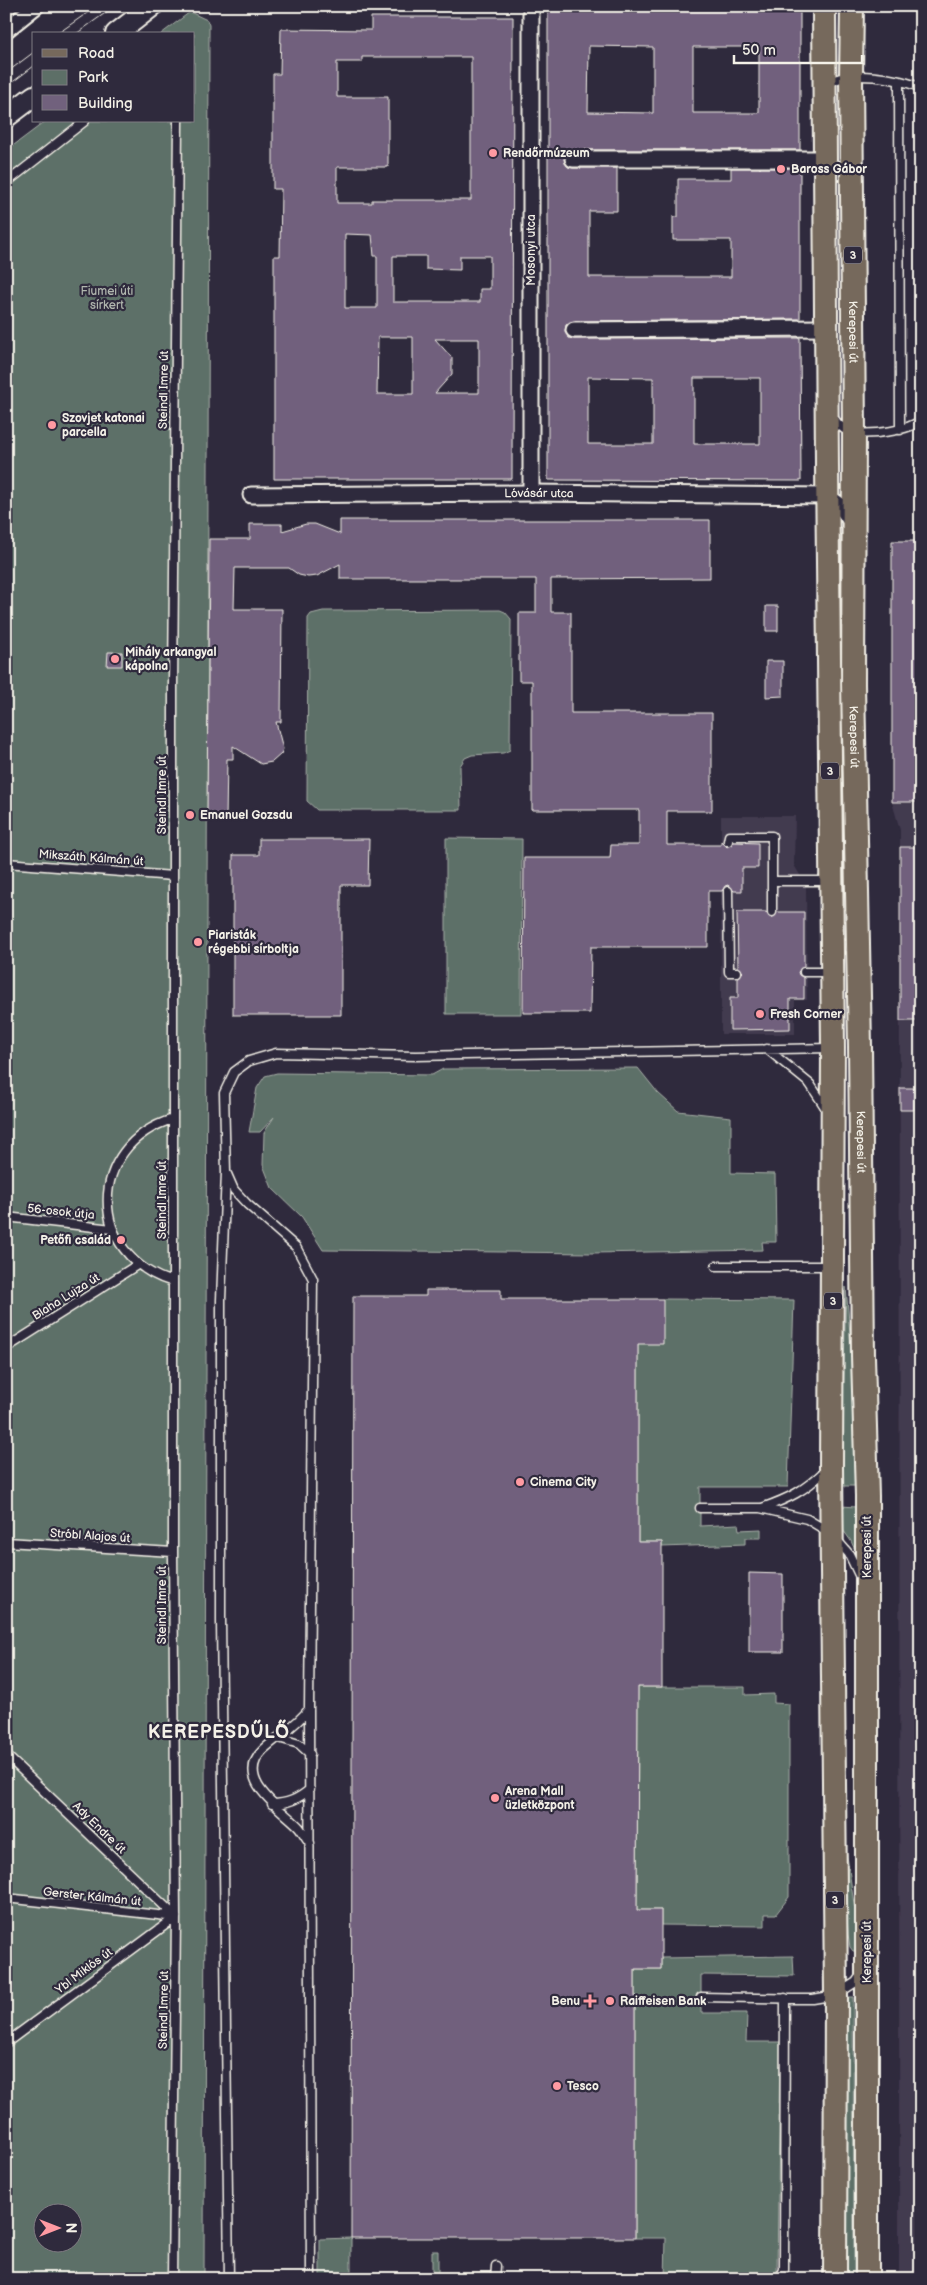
<svg xmlns="http://www.w3.org/2000/svg" width="927" height="2285" font-family="'Balsamiq Sans',sans-serif">
<rect width="100%" height="100%" fill="#2f2a3d"/>
<filter id="ink" filterUnits="userSpaceOnUse"><feTurbulence type="fractalNoise" baseFrequency=".02" numOctaves="2"/><feDisplacementMap in="SourceGraphic" scale="10" xChannelSelector="R" yChannelSelector="G"/><feConvolveMatrix kernelMatrix="1 2 1 2 8 2 1 2 1" color-interpolation-filters="sRGB"/></filter>
<g filter="url(#ink)">
<path fill="#433a50" d="M892,541H921V2279H899L900,830L892,802Z
M721,816H795L794,865L806,885L807,1000H795V1034H721Z"/>
<path fill="#5d6f67" stroke="#a8b0a8" fill-rule="evenodd" d="M190,12L207,20L209,25L204,2279H6V151L46,121H194V34H161ZM42,2212H72V2242H42Z
M500,610L505,612L511,619L510,750L503,753L472,755L465,758L460,766L461,810H317L307,801L308,618L311,614L323,611Z
M446,838L522,839L521,1014H446Z
M638,1068L658,1093L678,1111L731,1117V1173L775,1174L776,1242H762L763,1250L592,1253L323,1250L302,1217L272,1188L263,1165L264,1133L274,1117L260,1132H249L257,1088L265,1076L277,1073L432,1075L443,1069Z
M846,1287L854,1381L856,1486H841Z
M663,1299L794,1300L788,1487H700V1526L738,1524L739,1530L761,1529V1538H745V1544L662,1547V1542H638V1344Z
M841,1506L856,1507L858,1557L851,1541L841,1527Z
M638,1687H745V1695L774,1694V1703L789,1704V1897L776,1914H765V1926L661,1925V1910H637Z
M844,1848L846,1849L857,1925L856,1951H853L850,1947L848,1934Z
M793,1956L794,1976L701,1975V2013H747L746,2042H780L777,2273L774,2279H665L666,2238H635V1969H661V1958Z
M846,1997H853L854,2279H844L847,2180Z
M351,2238V2279H320V2239Z
M432,2251H438V2279H432Z"/>
<path fill="#71617d" stroke="#f4f1e8" fill-rule="evenodd" d="M548,9L800,10V150H573L565,154L564,159L568,167L573,168H617V211H589V277H731V240H673V217H678V179H731V168H800V319L574,321L566,325L565,331L569,338L574,339L800,338L801,481L548,480ZM589,46L653,47V113L588,112ZM693,47H759V113H693ZM588,377L653,378V444H588ZM694,378H760V444H694Z
M371,17H513L512,479H274V256H280L281,189H273V74H280L281,29L371,30ZM362,57H471V200H372V203H337V167H388V97H337V62H362ZM345,234L372,235L374,256H377V308H345ZM393,256H426V269L460,270V256H490V289H480V302H393ZM378,337H413V394H377ZM435,339H479V393H435L452,374V358Z
M340,520H710V578L551,579V612H571V713H712V811H667V845H721V841L727,847L734,842L758,843V868H742V891H734L728,885L725,886L722,891H708V947H591L590,1013H523L524,858H610L611,845H639V810H532V681H519V613H536V579H340V564L317,576L308,577L299,575L289,568H235L234,609H282L281,722H276L283,749L281,754L272,762L261,764L233,746V759H227L226,820L207,819L209,539H250V524H282V531L306,524H315L340,534Z
M892,541H921V802H892Z
M766,606H778V631H766Z
M108,652H122V666H107Z
M766,661H783V696L766,697Z
M259,839H369L368,885H341V1015H233V855H259Z
M900,847H921V1021H900Z
M737,912H766L769,917L772,918L778,912H804V966L798,972L799,975L804,978V999H790V1029L730,1030V998H738V977L743,972L738,967Z
M900,1088H914V1110H900Z
M426,1290H501V1299H663V1344H638V1542H662V1687H638L637,1910H661V1969H635V2238H351L353,1296H426Z
M749,1573L783,1574V1652H749Z"/>
<g fill="none" stroke-linecap="round" stroke-linejoin="round">
<defs>
<path id="service" d="M899,81L900,430
M829,84C845,69 902,78 921,88
M6,183L85,121
M833,417C838,425 845,432 855,433C872,435 908,431 921,420
M728,841L729,836H772V881
M6,863L173,876
M728,891L729,972H737
M772,912V881H829
M804,972H830
M767,1049L810,1084L825,1107
M227,1174L234,1190L247,1204L296,1247L313,1279L309,1709L311,2279
M6,1217L112,1229
M716,1266H831
M173,1282C86,1256 86,1145 173,1119
M6,1348L137,1265
M700,1508H760L807,1519L827,1531
M762,1508C790,1498 804,1491 826,1470
M837,1540L849,1554L859,1575
M6,1542L173,1552
M309,1709C296,1726 278,1736 263,1750C233,1780 282,1809 299,1827C303,1832 306,1838 310,1843
M279,1738L299,1744L310,1754
M6,1755L176,1917
M272,1804C287,1804 299,1799 310,1789
M6,1898L176,1917
M701,1997L813,1999L836,1995L856,1982L861,1975
M6,2043L176,1917
M172,2279L176,1917L173,1552V687L178,121
M229,2279L221,1620V1300L226,1172L224,1093L234,1072L249,1061L276,1053L416,1056L831,1048
M495,2279L496,2266
M779,2279L784,2270L785,1998"/>
<g id="minor">
<path d="M6,30L36,6"/>
<path d="M573,159H825"/>
<path d="M574,330L826,328"/>
<path d="M531,493V6"/>
<path id="s1" d="M251,495L531,493L827,496L841,506L853,525"/>
</g>
<path id="secondary" d="M116,34L152,6
M6,117L34,96"/>
<g id="primary">
<path d="M824,6L827,465L833,1048L831,1465L836,1995L835,2279"/>
<path id="s2" d="M852,6L851,76L854,433L853,684L860,1047L863,1356L867,1496V2279"/>
</g>
</defs>
<use href="#service" stroke="#f4f1e8" stroke-width="11"/>
<use href="#minor" stroke="#f4f1e8" stroke-width="19"/>
<use href="#secondary" stroke="#f4f1e8" stroke-width="24"/>
<use href="#primary" stroke="#f4f1e8" stroke-width="26"/>
<use href="#service" stroke="#2f2a3d" stroke-width="8"/>
<use href="#minor" stroke="#2f2a3d" stroke-width="15"/>
<use href="#secondary" stroke="#2f2a3d" stroke-width="20"/>
<use href="#primary" stroke="#76695c" stroke-width="22"/>
<path stroke="#f4f1e8" stroke-width="1" d="M57,34L97,6
M76,34L115,6
M6,73L34,52
M6,87L34,66"/>
</g>
</g>
<g fill="#ff9aa2" stroke="#2f2a3d" stroke-width="2">
<circle cx="493" cy="153" r="5"/>
<circle cx="781" cy="169" r="5"/>
<circle cx="52" cy="425" r="5"/>
<circle cx="115" cy="659" r="5"/>
<circle cx="190" cy="815" r="5"/>
<circle cx="198" cy="942" r="5"/>
<circle cx="760" cy="1014" r="5"/>
<circle cx="121" cy="1240" r="5"/>
<circle cx="520" cy="1482" r="5"/>
<circle cx="495" cy="1798" r="5"/>
<path d="M587.5 1993.5h5v5h5v5h-5v5h-5v-5h-5v-5h5z"/>
<circle cx="610" cy="2001" r="5"/>
<circle cx="557" cy="2086" r="5"/>
</g>
<g text-anchor="middle" dominant-baseline="central" stroke-width="4.5" stroke-linejoin="round" paint-order="stroke">
<g fill="#2f2a3d" stroke="#b9b5b5" stroke-width="1">
<rect x="844" y="246.5" width="18" height="17" rx="4"/>
<rect x="821" y="762.5" width="18" height="17" rx="4"/>
<rect x="824" y="1292.5" width="18" height="17" rx="4"/>
<rect x="826" y="1891.5" width="18" height="17" rx="4"/>
</g>
<g font-size="11" font-weight="bold" fill="#f4f1e8">
<text x="853" y="255">3</text>
<text x="830" y="771">3</text>
<text x="833" y="1301">3</text>
<text x="835" y="1900">3</text>
</g>
<g font-size="12" font-weight="bold" fill="#f4f1e8" stroke="#2f2a3d" text-anchor="start">
<text x="503" y="153">Rendőrmúzeum</text>
<text x="791" y="169">Baross Gábor</text>
<text x="62" y="418">Szovjet katonai<tspan x="62" dy="14">parcella</tspan></text>
<text x="125" y="652">Mihály arkangyal<tspan x="125" dy="14">kápolna</tspan></text>
<text x="200" y="815">Emanuel Gozsdu</text>
<text x="208" y="935">Piaristák<tspan x="208" dy="14">régebbi sírboltja</tspan></text>
<text x="770" y="1014">Fresh Corner</text>
<text x="111" y="1240" text-anchor="end">Petőfi család</text>
<text x="530" y="1482">Cinema City</text>
<text x="505" y="1791">Arena Mall<tspan x="505" dy="14">üzletközpont</tspan></text>
<text x="580" y="2001" text-anchor="end">Benu</text>
<text x="620" y="2001">Raiffeisen Bank</text>
<text x="567" y="2086">Tesco</text>
</g>
<g font-size="12" fill="#f4f1e8" stroke="#2f2a3d">
<text transform="translate(531 250) rotate(-90)">Mosonyi utca</text>
<text stroke="none"><textPath href="#s2" startOffset="326">Kerepesi út</textPath></text>
<text transform="translate(164 390) rotate(-89)">Steindl Imre út</text>
<text stroke="none"><textPath href="#s1" startOffset="288">Lóvásár utca</textPath></text>
<text stroke="none"><textPath href="#s2" startOffset="731">Kerepesi út</textPath></text>
<text transform="translate(162 795) rotate(-90)">Steindl Imre út</text>
<text transform="translate(91 858) rotate(4)">Mikszáth Kálmán út</text>
<text stroke="none"><textPath href="#s2" startOffset="1136">Kerepesi út</textPath></text>
<text transform="translate(162 1200) rotate(-90)">Steindl Imre út</text>
<text transform="translate(61 1212) rotate(6)">56-osok útja</text>
<text transform="translate(66 1297) rotate(-32)">Blaha Lujza út</text>
<text transform="translate(90 1536) rotate(4)">Stróbl Alajos út</text>
<text transform="translate(867 1547) rotate(-90)">Kerepesi út</text>
<text transform="translate(162 1605) rotate(-90)">Steindl Imre út</text>
<text transform="translate(99 1828) rotate(44)">Ady Endre út</text>
<text transform="translate(92 1897) rotate(6)">Gerster Kálmán út</text>
<text transform="translate(867 1952) rotate(-90)">Kerepesi út</text>
<text transform="translate(84 1971) rotate(-37)">Ybl Miklós út</text>
<text transform="translate(164 2010) rotate(-89)">Steindl Imre út</text>
</g>
<g font-size="12" fill="#b0b6ae" stroke="#2f2a3d">
<text x="107" y="291">Fiumei úti<tspan x="107" dy="14">sírkert</tspan></text>
</g>
<g font-size="18" font-weight="bold" letter-spacing="1" fill="#f4f1e8" stroke="#2f2a3d">
<text x="219" y="1732">KEREPESDŰLŐ</text>
</g>
</g>
<rect width="927" height="2285" fill="none" stroke="#2f2a3d" stroke-width="25"/>
<rect x="12" y="12" width="902" height="2260" fill="none" stroke="#f4f1e8" stroke-width="2" filter="url(#ink)"/>
<rect x="32" y="32" width="162" height="90" fill="#2f2a3d" stroke="#7e7a81"/>
<rect x="42" y="49" width="25" height="8" fill="#76695c" stroke="#7e7a81"/>
<text x="78" y="58" font-size="15" fill="#f4f1e8">Road</text>
<rect x="42" y="70" width="25" height="15" fill="#5d6f67" stroke="#7e7a81"/>
<text x="78" y="82" font-size="15" fill="#f4f1e8">Park</text>
<rect x="42" y="95" width="25" height="15" fill="#71617d" stroke="#7e7a81"/>
<text x="78" y="108" font-size="15" fill="#f4f1e8">Building</text>
<g transform="translate(58 2228) rotate(90)"><circle r="24" fill="#2f2a3d" stroke="#7e7a81"/>
<path d="M0-4L9 19L0 12L-9 19Z" fill="#ff9aa2"/>
<text y="-8" font-size="14" font-weight="bold" text-anchor="middle" fill="#f4f1e8">N</text>
</g>
<path d="M734 55v8h128v-8" fill="none" stroke="#f4f1e8" stroke-width="2.5"/>
<text x="742" y="55" font-size="15" fill="#f4f1e8" stroke="#2f2a3d" stroke-width="4" paint-order="stroke">50 m</text>
</svg>
